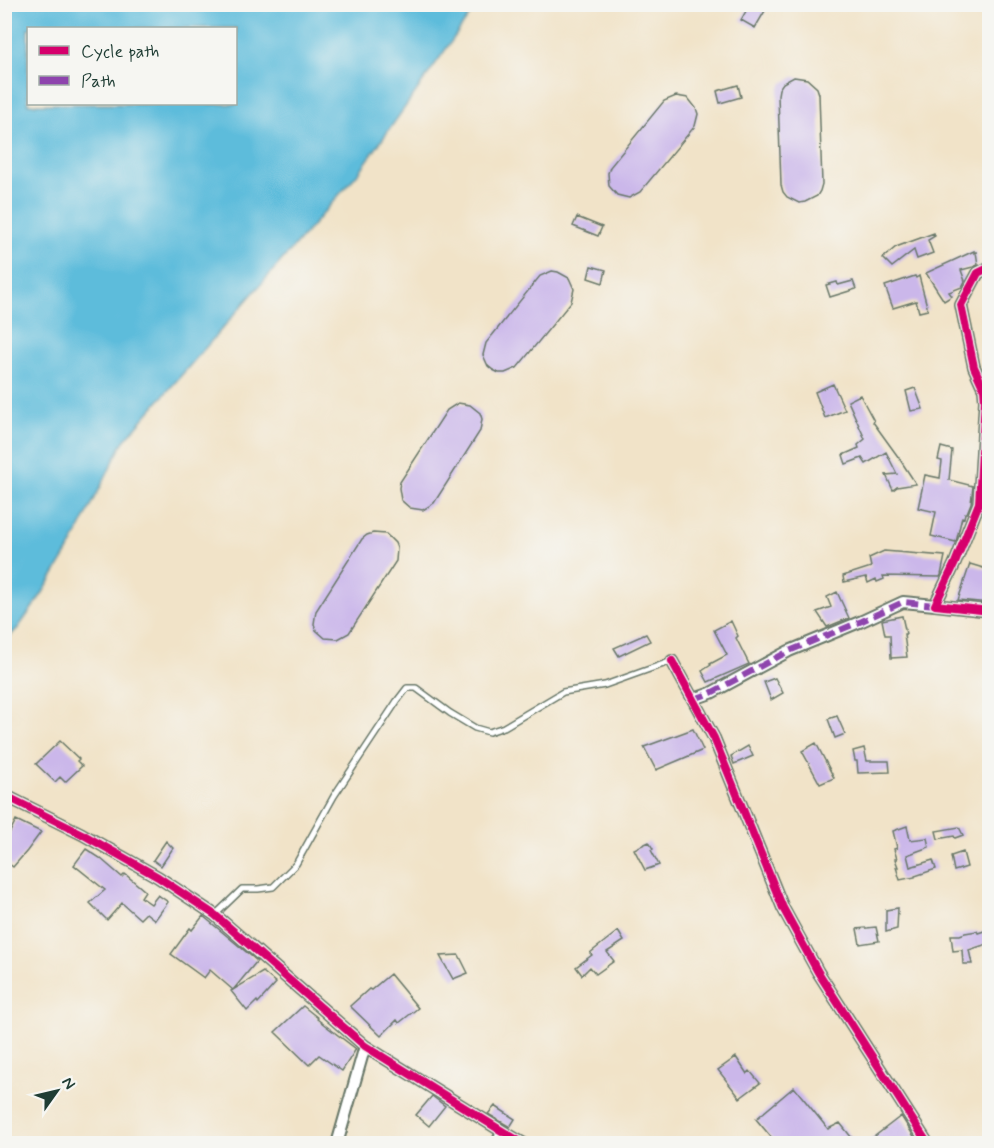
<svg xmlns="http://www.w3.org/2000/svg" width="994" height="1148" font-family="Mynerve,sans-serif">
<rect width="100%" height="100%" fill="#f6f6f2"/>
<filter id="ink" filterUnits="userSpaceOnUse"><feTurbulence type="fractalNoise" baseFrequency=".0167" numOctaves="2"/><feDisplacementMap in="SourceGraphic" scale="12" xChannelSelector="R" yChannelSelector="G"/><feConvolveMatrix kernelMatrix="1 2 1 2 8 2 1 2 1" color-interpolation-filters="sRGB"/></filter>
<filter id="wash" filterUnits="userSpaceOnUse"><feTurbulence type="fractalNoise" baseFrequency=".008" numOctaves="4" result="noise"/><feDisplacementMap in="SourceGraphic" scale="24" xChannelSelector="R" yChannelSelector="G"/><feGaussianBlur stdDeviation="1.35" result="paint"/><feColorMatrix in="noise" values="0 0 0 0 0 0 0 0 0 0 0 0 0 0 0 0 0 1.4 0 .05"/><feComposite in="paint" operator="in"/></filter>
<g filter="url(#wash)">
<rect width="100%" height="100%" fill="#f1e3c8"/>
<path fill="#5dbcdb" stroke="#3e7c88" stroke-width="1.5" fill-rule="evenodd" d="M5,4L477,5L360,171L123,442L69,550L42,594L18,628L5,641ZM28,28H236V104H28Z"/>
<g id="blocks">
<path fill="#cbb7ea" d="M750,4H769L755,28L741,20Z
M794,77L807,79L817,88L819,94L822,184L820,191L817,196L805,202L799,203L787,197L783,192L781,185L778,95L779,89L783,83Z
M738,85L741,97L720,103L717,91Z
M676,96L688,98L696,108L698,114L695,126L640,192L629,198L617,195L609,186L608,173L610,167L664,101Z
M577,217L602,227L598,236L573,226Z
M934,233L935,236L928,240L933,253L917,259L914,250L892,267L883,258L896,247Z
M974,251V253L976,252L978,265L973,267L961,270L965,281L962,287L949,292L952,296L944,301L926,273Z
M591,266L606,270L603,283L588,278Z
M552,271L558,272L569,278L574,289L571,302L517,368L505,373H499L493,370L488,366L483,355L486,343L540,276Z
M915,276L916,278L919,276L928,310L919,312L916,301L893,308L885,286Z
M853,281L856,289L830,297L826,285L837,282L838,285Z
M833,384L845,410L825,418L815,392Z
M915,388L923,409L911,411L906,391Z
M860,395L874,421L873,422L899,458L916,484L897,487L893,490L886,475L897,474L886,452L866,464L862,458L846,464L843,455L859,448L858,445L865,439L848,401Z
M458,403L470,405L480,413L482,419L480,431L434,503L423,510L410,508L401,500L399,488L400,482L447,410Z
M941,447L952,450L949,480L973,486L971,503L967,513H965L964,518L962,517L956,542L931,536L936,512L918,508L925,475L940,478L942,461L938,460Z
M373,533L386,534L395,543L397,548L396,561L349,633L338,639L325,638L316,630L314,624L316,611L362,539L367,535Z
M884,551L945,556L941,575L940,577L883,576L884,579L877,582L876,579L868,583L866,577L844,582L843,576L871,567L869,558Z
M970,564L990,570V603L958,600Z
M837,592L849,618L827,627L817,612L831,607L827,597Z
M902,616L906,634H904L907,657L891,658L890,635H885L882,620Z
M731,621L738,636L736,638L749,664L708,682L702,671L711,665L710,664L727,655L714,630Z
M646,634L650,641L619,656L614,648Z
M775,678L783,693L771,700L764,682Z
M837,716L845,734L835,738L828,719Z
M693,729L703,750L656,770L644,747Z
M60,741L79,759L77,761L82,766L65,782L60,777L55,782L36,764Z
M816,743L834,778L820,784L802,751Z
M748,746L753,756L734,764L731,756Z
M864,748L867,761H889L890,772L858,773L857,761H855L853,751Z
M16,820L41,832L27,851L13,867L4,860V844Z
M907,826L910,840L927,838L929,847L907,855L910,867L933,860L936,869L915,876V877L900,880L896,867H898L895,859H897L894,849L897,848L893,831Z
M959,827L963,835L955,838L954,836L938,839L936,831Z
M166,841L173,848L161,866L153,860Z
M649,842L653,849L651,850L659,865L645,870L634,849Z
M86,849L100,858L122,877L125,874L145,891L141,897L151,904L158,895L168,902L155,920L146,913L140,919L122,903L107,920L90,903L105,890L74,865Z
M963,852L967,867L954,871L951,856Z
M898,908L897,929L886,932V910Z
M203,916L257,961L233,990L210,970L204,978L171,954L190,928L192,930Z
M876,927L879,941L860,944L857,929Z
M990,929V943L969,950L972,964H963L962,950L953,951L951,935H960L965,933L977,931L978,933Z
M618,931L624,941L607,952L614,961L596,974L590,967L582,975L576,967L592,955L590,953Z
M459,955L468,973L453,979L440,956Z
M263,972L276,983L258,1003L257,1001L247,1011L231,991Z
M390,974L418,1008L399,1023L397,1020L381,1036L350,1006L369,989L371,990Z
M303,1006L318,1018L317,1019L356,1049L342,1071L319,1055L309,1065L275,1032Z
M736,1057L747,1074L750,1071L760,1083L740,1098L718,1070Z
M794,1087L828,1129L840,1123L856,1143H776L756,1119Z
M432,1096L445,1106L429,1126L416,1115Z
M495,1106L515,1119L510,1127L488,1114Z
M901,1116L915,1138L907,1143H866Z"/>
</g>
</g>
<g filter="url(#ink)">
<use href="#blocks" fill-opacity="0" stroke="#687768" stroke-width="1.5"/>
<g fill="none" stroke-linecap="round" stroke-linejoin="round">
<defs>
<path id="lane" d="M215,915L242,889H258L273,887L296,864L334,796L397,701L407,688H416L450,713L475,728L489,732L504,727L563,692L605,685L672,661"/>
<path id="street" d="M990,267L978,273L961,305L974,367L984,389L985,401L979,503L955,563L935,605L990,611
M672,661L714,738L783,908L818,972L928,1144
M694,699L711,693L789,651L862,621L903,602L935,605
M4,795L82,834L158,877L215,915L365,1046L502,1131L524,1144
M337,1144L365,1046
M497,1144L502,1131"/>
</defs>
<use href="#lane" stroke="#687768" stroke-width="8"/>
<use href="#street" stroke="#687768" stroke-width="14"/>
<use href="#lane" stroke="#fff" stroke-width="5"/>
<use href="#street" stroke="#fff" stroke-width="10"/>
<path stroke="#8e44ad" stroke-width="6" stroke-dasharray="12 6" stroke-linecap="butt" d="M694,699L711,693L789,651L862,621L903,602L935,605"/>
<defs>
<path id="cycleway" d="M990,267L978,273L961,305L974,367L984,389L985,401L979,503L955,563L935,605L990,611
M672,661L714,738L783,908L818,972L928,1144
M4,795L82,834L158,877L215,915L365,1046L502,1131L524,1144"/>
</defs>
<use href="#cycleway" stroke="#f6f6f2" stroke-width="11"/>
<use href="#cycleway" stroke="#d6006c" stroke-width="8"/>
</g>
</g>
<rect width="994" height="1148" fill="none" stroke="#f6f6f2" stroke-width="24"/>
<rect x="27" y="27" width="210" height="78" fill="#f6f6f2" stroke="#a0aca6" stroke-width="1.5"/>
<rect x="39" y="46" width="30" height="9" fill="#d6006c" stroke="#a0aca6" stroke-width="1.5"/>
<text x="81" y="57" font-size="18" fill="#1f3d34">Cycle path</text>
<rect x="39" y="76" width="30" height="9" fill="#8e44ad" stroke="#a0aca6" stroke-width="1.5"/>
<text x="81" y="87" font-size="18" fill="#1f3d34">Path</text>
<g transform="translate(57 1091) rotate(56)" stroke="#f6f6f2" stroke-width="4.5" paint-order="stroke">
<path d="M0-4.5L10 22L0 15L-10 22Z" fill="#1f3d34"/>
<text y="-9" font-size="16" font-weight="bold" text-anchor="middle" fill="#1f3d34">N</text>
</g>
</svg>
